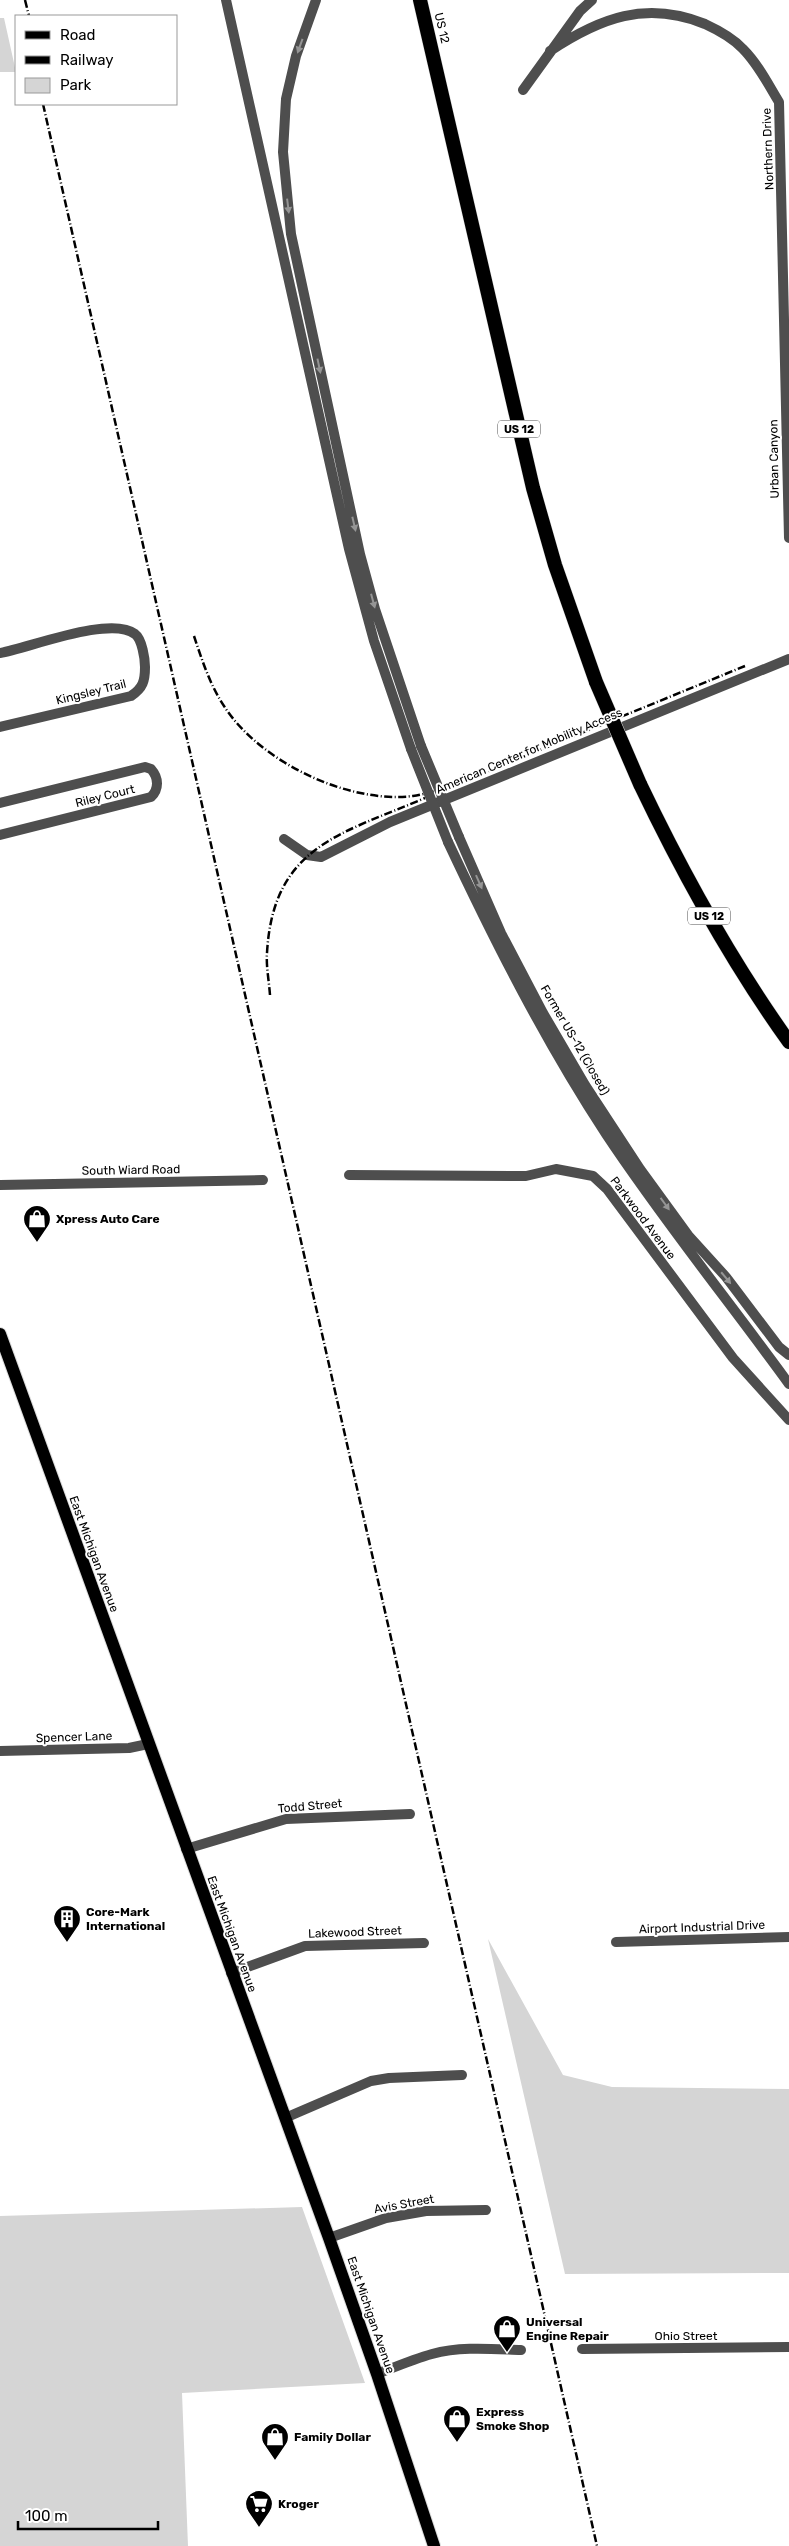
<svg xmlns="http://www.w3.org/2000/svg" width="789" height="2546" font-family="Rubik,sans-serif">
<rect width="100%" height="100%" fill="#fff"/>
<path fill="#d5d5d5" d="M0,18H4L16,72H0Z
M488,1939L563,2075L612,2087L789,2089V2273L565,2274Z
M302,2207L365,2383L182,2393L188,2546H0V2216Z"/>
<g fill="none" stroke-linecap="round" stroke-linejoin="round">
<defs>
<path id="primary" d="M0,1334L329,2238L377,2374L434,2546"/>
<path id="trunk" d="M420,0L533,488L555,565L596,682
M640,784C683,874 731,961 789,1042"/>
</defs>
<use href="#primary" stroke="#dbdbdb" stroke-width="14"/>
<use href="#trunk" stroke="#dbdbdb" stroke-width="15"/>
<path stroke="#4e4e4e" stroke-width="10" d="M226,0L349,549L374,641L411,749
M316,0L296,56L286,99L283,152L291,234L360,554L375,609L421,746
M550,51C600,18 646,0 705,24C718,30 733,38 743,49C758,64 768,84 779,102L789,538
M523,90L580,11L592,0
M0,653C29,648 111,615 135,634C142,639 145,659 145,667C145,681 143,688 131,696L0,727
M0,803L145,767L151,769C159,778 159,789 151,797L0,835
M459,837L501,933L543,1013L585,1085L640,1169L688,1235L726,1277L779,1347L789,1355
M284,839L307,855L321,857L390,822L789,659
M448,842C495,942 545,1041 606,1134C663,1220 728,1300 789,1384
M349,1175L526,1176L556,1169L593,1176L607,1189L733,1358L789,1420
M0,1185L263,1180
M186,1849L286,1819L410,1814
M616,1942L789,1937
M231,1973L305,1946L424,1943
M285,2118L371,2081L389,2078L462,2075
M329,2238L386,2218L426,2211L486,2210
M582,2349L789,2347
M377,2374C395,2367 414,2359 432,2354C461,2346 492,2349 521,2350"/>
<path stroke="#4e4e4e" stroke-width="10" d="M0,1751L129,1748L148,1744"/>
<use href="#primary" stroke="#000" stroke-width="12"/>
<use href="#trunk" stroke="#000" stroke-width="14"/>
<path stroke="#000" stroke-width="2.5" stroke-dasharray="8 2.5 1 2.5" stroke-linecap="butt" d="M25,0L29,16
M43,104L597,2546
M194,636C202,660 210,685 224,706C259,761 347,804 413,796C427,794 443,788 457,784L745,666
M270,995C269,981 266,966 267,953C273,846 341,834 425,798"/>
<defs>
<path id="trunk-bridge" d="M596,682L640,784"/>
</defs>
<use href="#trunk-bridge" stroke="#dbdbdb" stroke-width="15" stroke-linecap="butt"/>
<path stroke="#4e4e4e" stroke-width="10" d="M421,746L459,837
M411,749L448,842"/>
<use href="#trunk-bridge" stroke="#000" stroke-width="14"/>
</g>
<defs><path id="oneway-solid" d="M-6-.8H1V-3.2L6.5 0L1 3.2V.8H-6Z" transform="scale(1.25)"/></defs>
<g fill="#959595">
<use href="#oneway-solid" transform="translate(300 46) rotate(110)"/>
<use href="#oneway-solid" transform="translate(288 206) rotate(83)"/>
<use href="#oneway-solid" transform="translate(319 366) rotate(78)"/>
<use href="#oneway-solid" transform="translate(354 524) rotate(77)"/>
<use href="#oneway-solid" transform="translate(373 601) rotate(75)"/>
<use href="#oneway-solid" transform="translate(479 882) rotate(66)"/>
<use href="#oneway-solid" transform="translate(665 1204) rotate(54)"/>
<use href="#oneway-solid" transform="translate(726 1278) rotate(50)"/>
</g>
<defs>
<symbol id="shop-pin" viewBox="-11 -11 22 30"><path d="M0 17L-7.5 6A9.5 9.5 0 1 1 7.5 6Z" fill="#000" stroke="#fff"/><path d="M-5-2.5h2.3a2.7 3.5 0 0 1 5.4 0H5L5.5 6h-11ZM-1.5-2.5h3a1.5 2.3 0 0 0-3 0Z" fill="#fff"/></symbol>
<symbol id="building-pin" viewBox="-11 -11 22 30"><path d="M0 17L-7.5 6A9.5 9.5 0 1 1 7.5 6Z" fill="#000" stroke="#fff"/><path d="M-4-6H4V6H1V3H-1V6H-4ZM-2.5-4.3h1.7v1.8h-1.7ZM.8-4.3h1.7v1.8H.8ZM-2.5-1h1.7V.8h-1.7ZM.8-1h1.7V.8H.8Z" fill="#fff"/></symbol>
<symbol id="supermarket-pin" viewBox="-11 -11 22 30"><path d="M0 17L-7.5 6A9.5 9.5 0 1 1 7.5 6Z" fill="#000" stroke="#fff"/><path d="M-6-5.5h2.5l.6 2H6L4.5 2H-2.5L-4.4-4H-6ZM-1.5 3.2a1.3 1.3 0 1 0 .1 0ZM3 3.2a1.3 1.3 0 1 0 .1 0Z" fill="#fff"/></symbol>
</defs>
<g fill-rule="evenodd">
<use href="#shop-pin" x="21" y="1203" width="32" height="43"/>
<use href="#building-pin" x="51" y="1903" width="32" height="43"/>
<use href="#shop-pin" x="491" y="2313" width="32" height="43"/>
<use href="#shop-pin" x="441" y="2403" width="32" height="43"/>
<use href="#shop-pin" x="259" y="2421" width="32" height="43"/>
<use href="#supermarket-pin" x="243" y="2488" width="32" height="43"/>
</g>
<g text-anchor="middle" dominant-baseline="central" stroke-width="4" stroke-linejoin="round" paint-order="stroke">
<g fill="#fff" stroke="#4c4c4c" stroke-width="1">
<rect x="498" y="420.5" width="42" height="17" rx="4"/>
<rect x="688" y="907.5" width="42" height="17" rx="4"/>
</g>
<g font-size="11" font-weight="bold" fill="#000">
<text x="519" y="429">US 12</text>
<text x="709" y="916">US 12</text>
</g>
<g font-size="12" fill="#000" stroke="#fff">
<text transform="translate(442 28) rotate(77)">US 12</text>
<text transform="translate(768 149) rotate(-92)">Northern Drive</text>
<text transform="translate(774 459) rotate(-91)">Urban Canyon</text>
<text transform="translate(91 692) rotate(-14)">Kingsley Trail</text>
<text transform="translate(529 751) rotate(-23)">American Center for Mobility Access</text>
<text transform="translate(105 796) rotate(-14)">Riley Court</text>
<text transform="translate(575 1040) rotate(60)">Former US-12 (Closed)</text>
<text transform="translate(131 1170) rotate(-1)">South Wiard Road</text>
<text transform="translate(643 1218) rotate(53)">Parkwood Avenue</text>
<text transform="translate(94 1554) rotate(70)">East Michigan Avenue</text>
<text transform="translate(74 1737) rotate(-2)">Spencer Lane</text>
<text transform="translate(310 1806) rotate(-5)">Todd Street</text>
<text transform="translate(702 1927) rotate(-2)">Airport Industrial Drive</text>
<text transform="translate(355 1932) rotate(-2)">Lakewood Street</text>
<text transform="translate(232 1934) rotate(70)">East Michigan Avenue</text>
<text transform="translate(404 2204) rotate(-10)">Avis Street</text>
<text transform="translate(371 2315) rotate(71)">East Michigan Avenue</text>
<text x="686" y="2336">Ohio Street</text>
</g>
<g font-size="12" font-weight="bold" fill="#000" stroke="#fff" text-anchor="start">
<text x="56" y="1219">Xpress Auto Care</text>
<text x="86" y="1912">Core-Mark<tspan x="86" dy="14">International</tspan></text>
<text x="526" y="2322">Universal<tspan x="526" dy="14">Engine Repair</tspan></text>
<text x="476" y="2412">Express<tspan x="476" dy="14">Smoke Shop</tspan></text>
<text x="294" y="2437">Family Dollar</text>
<text x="278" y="2504">Kroger</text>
</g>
</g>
<rect x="15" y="15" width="162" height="90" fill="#ffffff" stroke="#999999"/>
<rect x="25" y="31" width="25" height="8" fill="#000000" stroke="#999999"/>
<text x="60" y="40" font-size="15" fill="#000000">Road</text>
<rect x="25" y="56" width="25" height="8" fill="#000000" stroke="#999999"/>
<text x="60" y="65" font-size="15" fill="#000000">Railway</text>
<rect x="25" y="78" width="25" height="15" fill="#d5d5d5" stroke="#999999"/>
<text x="60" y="90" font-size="15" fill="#000000">Park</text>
<path d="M18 2521v8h140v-8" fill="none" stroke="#000000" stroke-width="2.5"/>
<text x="25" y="2521" font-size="15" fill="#000000" stroke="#ffffff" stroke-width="4" paint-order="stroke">100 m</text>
</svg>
